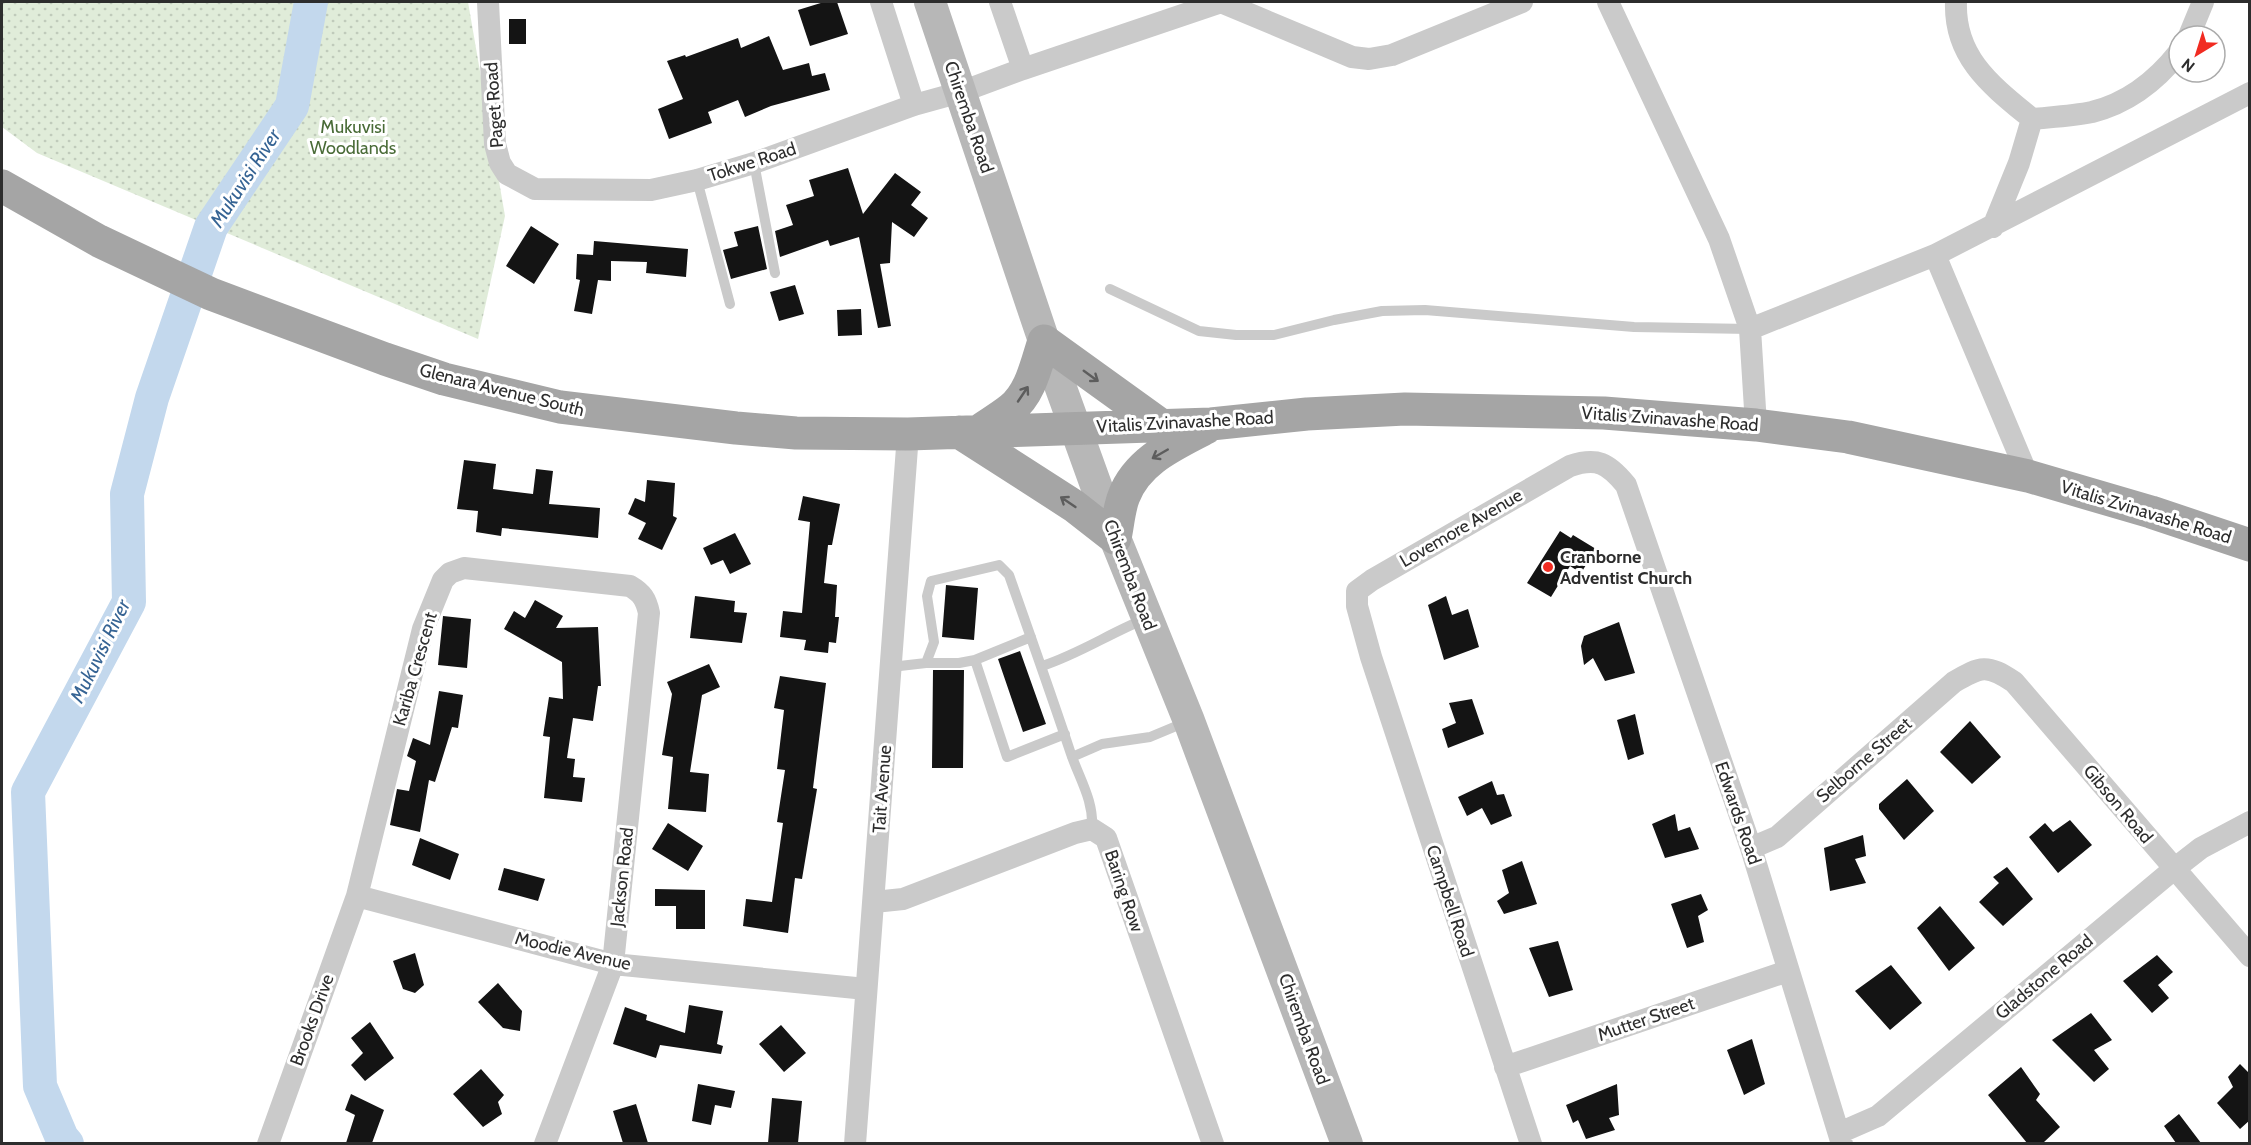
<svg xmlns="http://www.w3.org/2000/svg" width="2251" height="1145" font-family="Cabin,sans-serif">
<defs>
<pattern id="park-dots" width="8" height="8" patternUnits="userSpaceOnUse" patternTransform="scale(1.5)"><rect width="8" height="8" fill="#e0ecd9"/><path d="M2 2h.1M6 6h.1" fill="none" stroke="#c0cbbb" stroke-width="1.8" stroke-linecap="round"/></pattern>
</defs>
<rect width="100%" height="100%" fill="#fff"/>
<path fill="url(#park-dots)" d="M2,2H468L505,216L478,339L37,153L2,127Z"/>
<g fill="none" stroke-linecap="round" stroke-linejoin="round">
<path stroke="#c3d8ed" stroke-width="34" d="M67,1144L62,1138L40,1086L28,792L129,602L127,494L152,398L211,227L292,106L311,2"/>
</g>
<path fill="#141414" d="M824,2H837L848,34L810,46L798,10Z
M509,19H526V44H509Z
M769,36L783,70L809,63L812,76L825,73L830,90L771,106L745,117L738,100L708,112L712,123L669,139L658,109L683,99L667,61L685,55L686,57L738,38L741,48Z
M848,168L863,214L895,173L921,192L911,205L928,218L914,237L892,222L890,263L880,264L891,326L878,328L859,237L830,246L828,240L780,257L775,231L793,225L786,205L814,196L809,180Z
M531,226L559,244L534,284L506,266Z
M758,226L767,269L731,279L723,250L738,246L734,232Z
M594,241L688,249L686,277L646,273L647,262L611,261V281L598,280L592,314L574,311L580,280L576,279L577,254L593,255Z
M795,285L804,314L779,321L770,292Z
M861,309L862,335L838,336L837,310Z
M464,460L496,464L493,489L533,494L536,469L553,471L549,504L600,508L598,538L502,528L501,536L476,532L478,511L457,509Z
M647,480L675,483L673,516L677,518L662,550L638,539L646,523L628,514L635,498L645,502Z
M803,496L840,504L832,545H828L824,583L837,585L835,617H839L836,643L829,642L828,653L804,650L806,640L780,637L783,611L802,613L810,522L798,520Z
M1560,531L1571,538L1573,535L1596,549L1581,573L1570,566L1551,597L1527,583Z
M735,533L751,564L730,574L723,560L711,565L703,548Z
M946,585L978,588L974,640L942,637Z
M695,596L735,601L734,612L747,613L742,643L690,638Z
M1446,596L1452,615L1468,609L1479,647L1444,660L1428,605Z
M535,600L563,616L556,628L598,627L601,686H598L593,721L573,718L567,758L575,759L573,777L585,778L582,802L544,798L550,737L543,736L549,697L563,699L562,662L504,629L514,611L525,618Z
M443,616L471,619L467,668L438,665Z
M1619,622L1635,673L1605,681L1593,658L1584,665L1581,646L1584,636Z
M1020,651L1046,724L1023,732L998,659Z
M709,664L720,687L702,695L690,772L709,774L706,812L668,809L673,757L662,755L672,694L667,682Z
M933,670H964L963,768H932Z
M780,676L826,683L813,788L817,789L802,879L795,878L788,933L743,926L746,899L772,902L783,823L777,822L785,770L777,769L784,710L774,708Z
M439,691L463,695L458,728L452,727L435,782L429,780L420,832L390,825L397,789L409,791L416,761L407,756L413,738L430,745Z
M1472,699L1484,734L1448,748L1442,729L1456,723L1449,703Z
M1635,714L1644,754L1628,760L1617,720Z
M1970,721L2001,757L1972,784L1940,752Z
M1907,779L1934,811L1904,840L1879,809V804Z
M1492,781L1497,795L1504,794L1512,816L1491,825L1482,808L1467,816L1458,797Z
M1675,814L1678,831L1690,827L1699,849L1665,858L1652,824Z
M2070,820L2092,845L2058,873L2029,837L2045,823L2053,832Z
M668,823L703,846L688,871L652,849Z
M1863,835L1866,856L1855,859L1866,883L1830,891L1824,848Z
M420,838L459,854L450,880L412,865Z
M1522,861L1537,904L1504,914L1497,901L1509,893L1502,870Z
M2007,867L2033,899L2003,926L1979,902L1999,883L1993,877Z
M504,868L545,879L538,901L498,890Z
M655,889L705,890V929H676V906H655Z
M1701,894L1708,910L1698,916L1704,942L1687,948L1671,904Z
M1940,906L1975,948L1949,971L1917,928Z
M1558,941L1573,990L1549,997L1529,948Z
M415,953L424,985L415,993L403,989L393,961Z
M2157,955L2173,972L2158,985L2169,998L2152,1013L2123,981Z
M1891,965L1922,1003L1890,1030L1855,991Z
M498,983L522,1011L520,1031L503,1028L478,1002Z
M689,1005L723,1011L717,1044L723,1046L721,1054L660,1045L656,1058L613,1044L625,1007L647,1015L646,1020L685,1033Z
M2091,1013L2112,1040L2094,1050L2109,1069L2094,1082L2052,1040Z
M370,1022L394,1058L365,1081L351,1065L363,1053L351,1038Z
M781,1025L806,1053L784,1072L759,1044Z
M1752,1039L1765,1084L1744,1095L1727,1050Z
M2240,1064L2250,1074V1120L2240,1129L2217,1103L2233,1087L2228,1077Z
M2021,1067L2040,1094L2036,1100L2060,1127L2043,1143H2027L1988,1095Z
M481,1069L504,1095L498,1102L502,1114L483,1127L453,1094Z
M698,1084L735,1091L731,1108L715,1105L711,1125L692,1121Z
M1617,1084L1619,1115L1609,1118L1615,1130L1586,1139L1578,1120L1573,1123L1566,1105Z
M351,1094L384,1110L372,1143H346L355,1115L345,1110Z
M772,1098L802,1101L798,1143H768Z
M636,1104L648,1143H623L613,1111Z
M2179,1114L2201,1143H2176L2164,1126Z"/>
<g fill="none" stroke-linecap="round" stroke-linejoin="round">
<path stroke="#cacaca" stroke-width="10" d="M754,163L775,273
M697,180L730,304
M1110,289L1199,331L1236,335H1274L1334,320L1382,311L1425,310L1634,327L1750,329
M975,660L1007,757L1065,734
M926,663L934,642L927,596L931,581L999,565L1009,575C1030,635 1051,694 1071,754C1080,780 1094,801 1092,829
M1042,666C1079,654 1110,633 1145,619
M891,667L926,663H959L975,660L1031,637
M1072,757L1102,744L1150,737L1186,722"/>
<path stroke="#cacaca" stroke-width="22" d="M488,2L495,144L500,163L507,174L535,189L651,190L697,180L754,163L914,105L961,92L1023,69L1221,2L1352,57L1369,59L1392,55L1522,2
M881,2L914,105
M1000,2L1023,69
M1608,2L1719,239L1750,329L1756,425
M1956,2C1954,58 1992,86 2032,119
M2189,36L2203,2
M1993,227L2019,163L2032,119C2052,117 2073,116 2092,112C2128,103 2157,80 2179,52
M1935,255L2028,476
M1750,329L1935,255L2250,93
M1751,848L1777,837L1954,682C1981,666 1987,664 2014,682L2250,956
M357,896L613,964L866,989
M874,902L903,899L1075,833L1092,829L1106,838L1213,1144
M1505,1067L1788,971
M1839,1133L1878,1116L2174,869L2201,848L2250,822
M268,1144L357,896L423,629L443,580L450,573L464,568L630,586C642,593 646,599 649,613L613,964L545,1144
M855,1144L908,434
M1531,1144L1371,657L1357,606V591L1372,580L1570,466C1597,457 1608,463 1626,485L1751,848L1842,1144"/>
<path stroke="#b7b7b7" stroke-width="32" d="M930,2L1044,341L1115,538L1189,721L1347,1144"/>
<path stroke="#a5a5a5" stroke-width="33" d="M2,186L99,241L211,294L385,359L444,379L560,407L736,428L796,433L908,434L1211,424L1307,414L1405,409L1604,413L1756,425L1848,437L2028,476L2151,512L2250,545
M979,431C989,424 1001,417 1011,409C1031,393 1036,365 1044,341L1162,426
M959,432L1074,506L1115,538C1118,524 1119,508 1124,496C1138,460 1174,445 1206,428"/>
</g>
<defs><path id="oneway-shaft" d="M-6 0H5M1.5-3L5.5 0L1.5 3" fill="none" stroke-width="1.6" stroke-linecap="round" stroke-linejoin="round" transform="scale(1.5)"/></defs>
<g stroke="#5d5d5d">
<use href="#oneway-shaft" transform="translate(1091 376) rotate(36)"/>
<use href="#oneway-shaft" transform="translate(1023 394) rotate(-56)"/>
<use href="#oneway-shaft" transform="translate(1160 454) rotate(150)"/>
<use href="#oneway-shaft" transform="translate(1068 502) rotate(-146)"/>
</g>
<circle fill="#f12b21" stroke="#fff" stroke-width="2" cx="1548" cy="567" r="6"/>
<g text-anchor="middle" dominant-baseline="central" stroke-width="6" stroke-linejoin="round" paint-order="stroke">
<g font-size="18" fill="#2d2d2d" stroke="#fff">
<text transform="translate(494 105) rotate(-94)">Paget Road</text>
<text transform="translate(969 117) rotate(71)">Chiremba Road</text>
<text transform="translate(752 162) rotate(-18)">Tokwe Road</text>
<text transform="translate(502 390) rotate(14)">Glenara Avenue South</text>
<text transform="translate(1670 419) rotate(4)">Vitalis Zvinavashe Road</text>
<text transform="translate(1185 422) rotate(-3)">Vitalis Zvinavashe Road</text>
<text transform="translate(2146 512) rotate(17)">Vitalis Zvinavashe Road</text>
<text transform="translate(1461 528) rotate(-30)">Lovemore Avenue</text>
<text transform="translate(1130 575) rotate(69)">Chiremba Road</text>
<text transform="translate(415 669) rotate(-74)">Kariba Crescent</text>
<text transform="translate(1864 760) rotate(-41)">Selborne Street</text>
<text transform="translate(882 789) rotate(-86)">Tait Avenue</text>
<text transform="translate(2118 804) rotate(50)">Gibson Road</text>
<text transform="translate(1738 813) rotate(71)">Edwards Road</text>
<text transform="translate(622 877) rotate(-84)">Jackson Road</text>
<text transform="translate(1124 891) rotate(71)">Baring Row</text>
<text transform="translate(1450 901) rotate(72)">Campbell Road</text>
<text transform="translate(573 951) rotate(13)">Moodie Avenue</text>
<text transform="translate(2044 977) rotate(-40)">Gladstone Road</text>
<text transform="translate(1646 1019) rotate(-19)">Mutter Street</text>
<text transform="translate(312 1020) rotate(-70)">Brooks Drive</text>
<text transform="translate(1304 1029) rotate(70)">Chiremba Road</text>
</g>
<g font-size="18" fill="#496b37" stroke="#fff">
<text x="353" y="127">Mukuvisi<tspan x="353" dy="21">Woodlands</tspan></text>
</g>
<g font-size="18" font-weight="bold" fill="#2d2d2d" stroke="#fff" text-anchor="start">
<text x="1560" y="557">Cranborne<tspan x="1560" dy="21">Adventist Church</tspan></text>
</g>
<g font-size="20" font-style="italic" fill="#366494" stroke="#fff">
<text transform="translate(245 178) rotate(-57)">Mukuvisi River</text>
<text transform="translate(100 651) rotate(-64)">Mukuvisi River</text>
</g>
</g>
<rect width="2251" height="1145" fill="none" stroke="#2d2d2d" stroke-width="6"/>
<g transform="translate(2197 54) rotate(218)"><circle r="28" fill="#ffffff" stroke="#ababab" stroke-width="1.5"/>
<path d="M0-4.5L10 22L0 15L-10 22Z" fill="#f12b21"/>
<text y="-9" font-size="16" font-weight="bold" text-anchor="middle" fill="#2d2d2d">N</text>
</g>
</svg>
